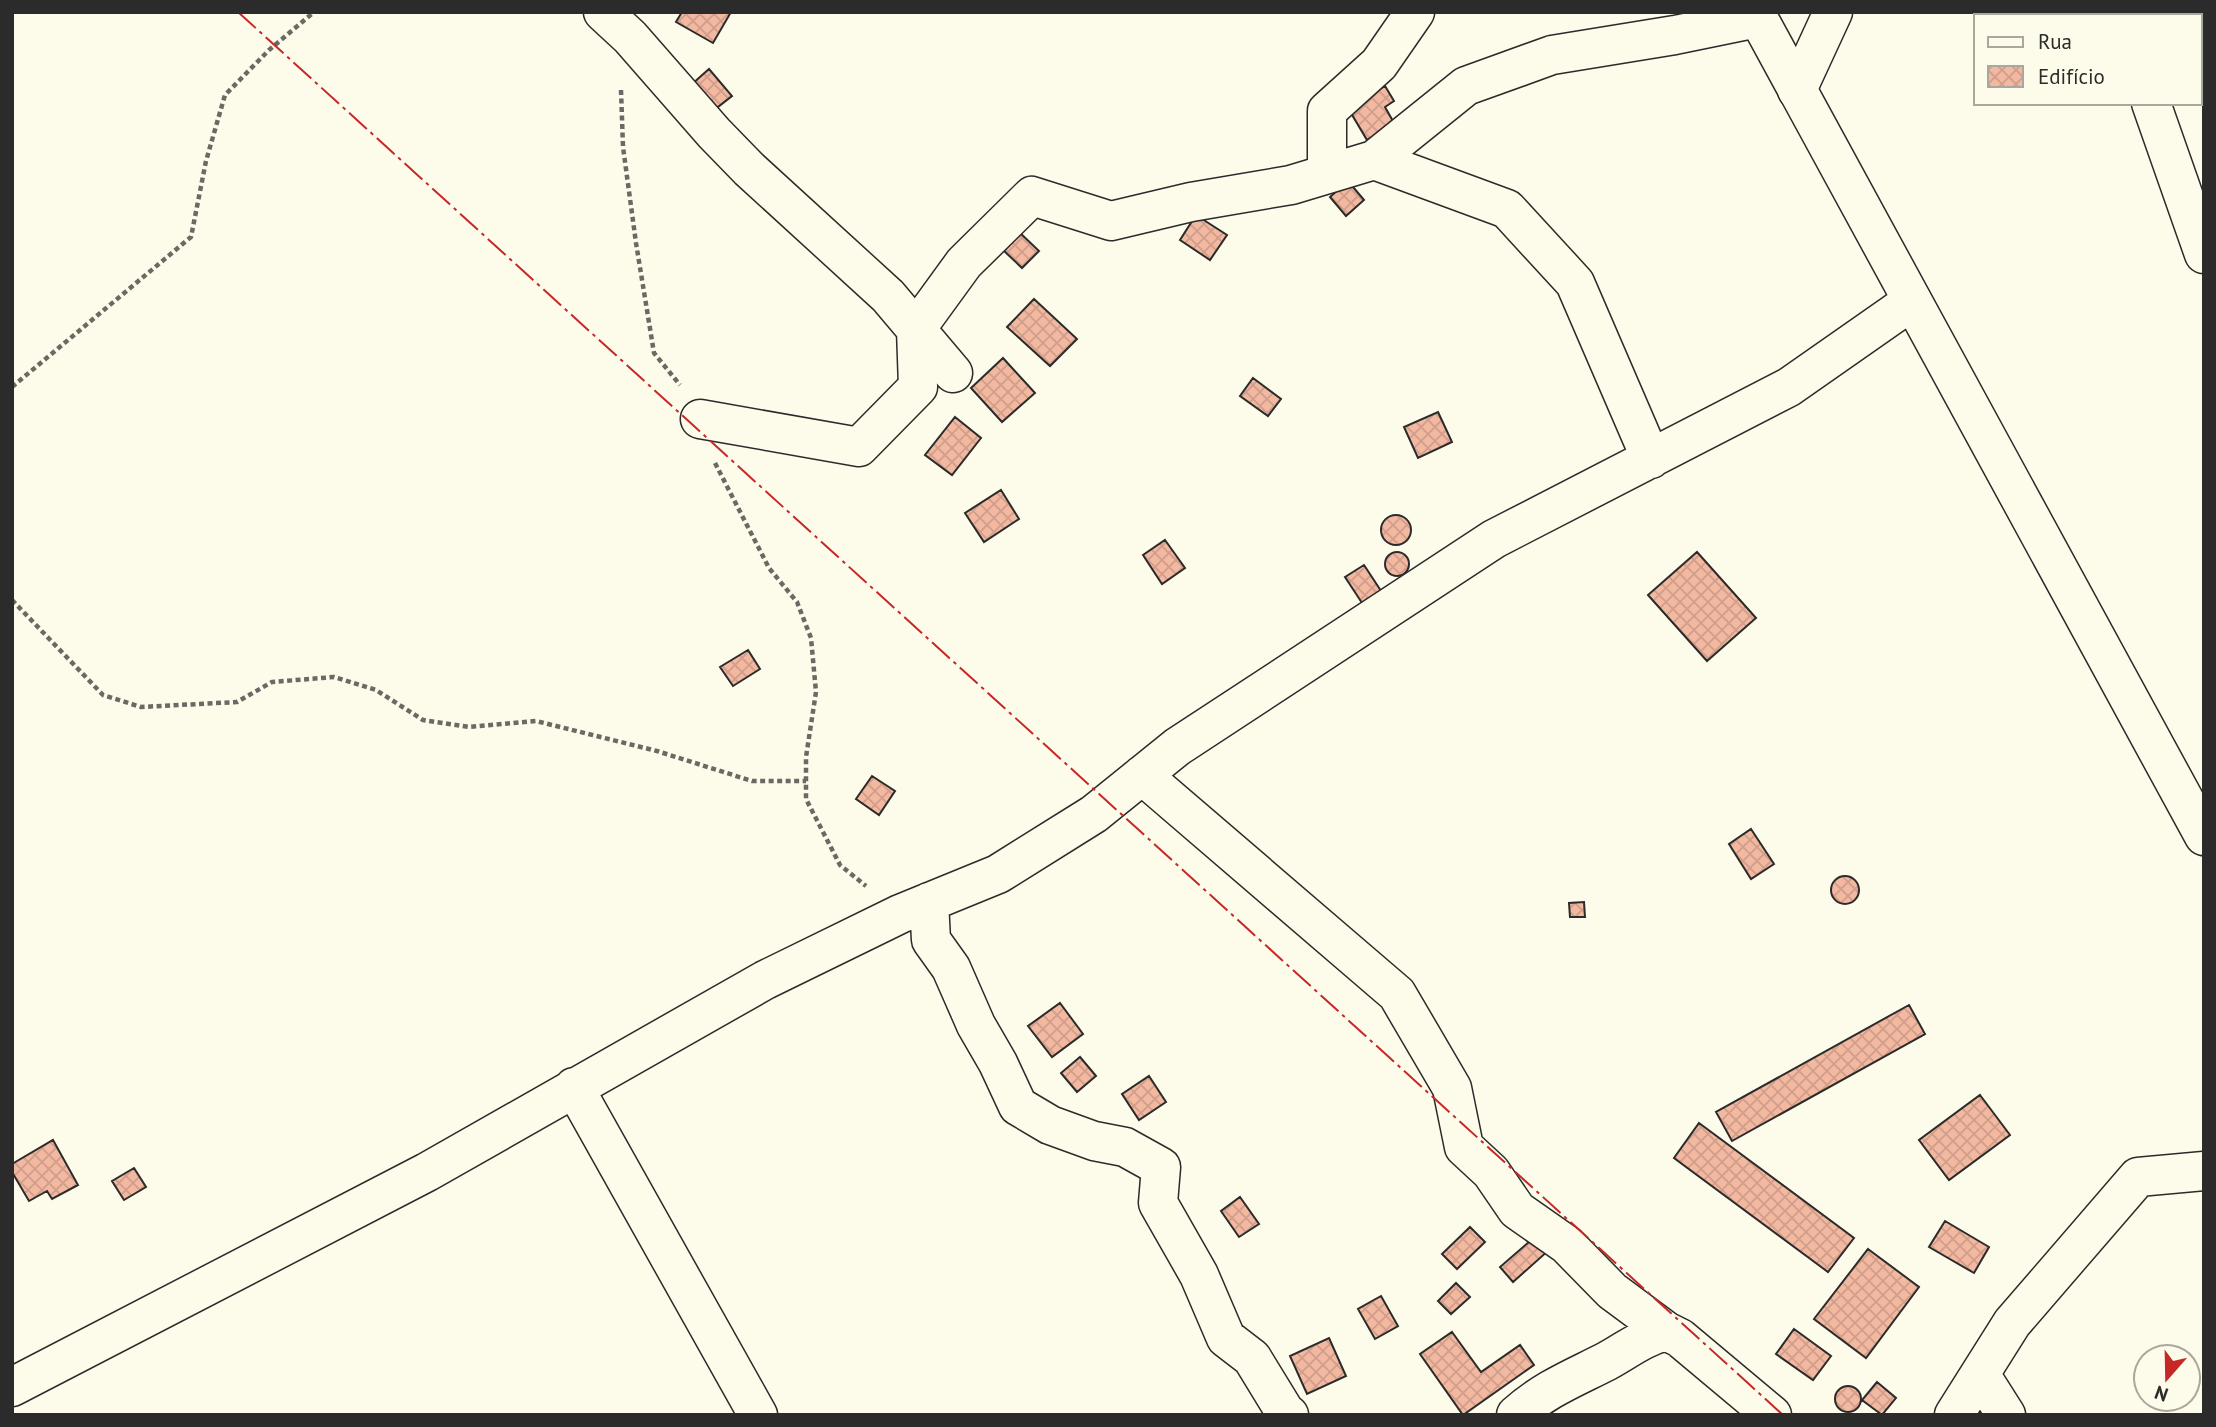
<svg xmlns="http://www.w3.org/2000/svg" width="2216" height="1427" font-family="'PT Sans',sans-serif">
<defs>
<pattern id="building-cross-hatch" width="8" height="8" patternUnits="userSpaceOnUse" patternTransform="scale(1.75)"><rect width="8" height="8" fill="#f2b8a0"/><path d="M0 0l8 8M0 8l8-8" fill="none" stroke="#d09e8a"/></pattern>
</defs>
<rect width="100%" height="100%" fill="#fdfbea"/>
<path fill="url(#building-cross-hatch)" stroke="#2b2b2b" stroke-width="2" d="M682,12H731L713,43L676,22Z
M709,69L732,96L714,110L692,84Z
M1385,86L1394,101L1385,107L1394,123L1367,140L1348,108Z
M1348,181L1364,200L1346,216L1330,197Z
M1196,215L1227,235L1210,260L1180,240Z
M1018,231L1039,251L1022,268L1002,249Z
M1034,299L1077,339L1050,366L1007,327Z
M1003,358L1035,393L1002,422L971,388Z
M1253,378L1281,399L1268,416L1240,396Z
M1438,412L1452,442L1418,458L1404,427Z
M955,417L981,438L952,475L925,455Z
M1001,490L1019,519L984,542L965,513Z
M1381 530a15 15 0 1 1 30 0a15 15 0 1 1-30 0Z
M1165,540L1185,568L1162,584L1143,555Z
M1385 564a12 12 0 1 1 24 0a12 12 0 1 1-24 0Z
M1697,552L1756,618L1707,661L1648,595Z
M1364,565L1383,594L1364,606L1345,577Z
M748,650L760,669L733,686L720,667Z
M872,776L895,791L879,815L856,799Z
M1751,829L1774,864L1751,879L1729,844Z
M1831 890a14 14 0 1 1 28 0a14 14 0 1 1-28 0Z
M1584,902L1585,917H1570L1569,903Z
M1060,1003L1083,1034L1052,1057L1028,1026Z
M1909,1005L1925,1034L1732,1141L1716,1112Z
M1080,1057L1096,1076L1077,1092L1061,1073Z
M1149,1076L1166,1102L1139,1120L1122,1094Z
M1980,1095L2010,1135L1949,1180L1919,1140Z
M1699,1123L1854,1238L1828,1272L1674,1158Z
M53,1140L78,1185L52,1199L47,1191L29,1201L12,1172V1164Z
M134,1168L146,1187L124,1200L112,1181Z
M1240,1197L1259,1224L1239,1237L1221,1211Z
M1945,1221L1989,1247L1974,1273L1929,1247Z
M1470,1227L1485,1242L1457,1269L1442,1254Z
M1537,1235L1549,1250L1513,1282L1500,1267Z
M1868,1249L1919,1287L1866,1358L1814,1319Z
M1456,1283L1470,1297L1451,1314L1438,1301Z
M1381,1296L1398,1326L1375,1339L1358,1309Z
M1794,1329L1831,1356L1813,1380L1776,1354Z
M1452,1332L1481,1372L1520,1345L1534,1365L1463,1415L1420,1354Z
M1329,1338L1346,1376L1307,1394L1290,1356Z
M1877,1382L1896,1398L1882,1415L1862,1400Z
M1835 1399a13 13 0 1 1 26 0a13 13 0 1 1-26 0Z"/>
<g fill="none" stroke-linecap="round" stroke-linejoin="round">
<defs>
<path id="minor" d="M603,12L630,37L714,133L749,169L888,296L953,373
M2118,12L2120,16
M1797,90L1833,12
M2151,103L2204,254
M1374,160L1507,209L1575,283L1651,459
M1327,174V111L1379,64L1415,12
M700,419L859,447L918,387L916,329L964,263L1032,196L1111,221L1191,202L1291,185L1374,160L1466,86L1552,55L1675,35L1758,18
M1142,775L1397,994L1452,1088L1464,1147L1491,1172L1517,1210L1567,1245L1612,1291L1666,1331L1680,1338L1772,1415
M929,902L931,940L951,968L976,1025L998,1063L1018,1106L1050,1125L1094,1141L1125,1147L1161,1167L1158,1203L1199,1275L1226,1338L1252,1358L1285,1412L1289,1415
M574,1087L758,1415
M1980,1374L2006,1415
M12,1387L427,1172L765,980L900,914L998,874L1094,814L1177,747L1494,539L1789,387L1912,301
M1516,1415C1545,1389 1574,1378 1607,1361C1629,1349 1641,1338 1666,1331
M1954,1415L2012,1323L2138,1177L2204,1171"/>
<path id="highway" d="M1755,12L2204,836"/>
</defs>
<use href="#minor" stroke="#2b2b2b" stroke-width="41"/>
<use href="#highway" stroke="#2b2b2b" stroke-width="41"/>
<path stroke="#6a6964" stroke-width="4.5" stroke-dasharray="5 3.5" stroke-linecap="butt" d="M621,90L623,147L636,243L654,353L680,385
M12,387L191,237L206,161L225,95L269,50L314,12
M715,463L769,568L797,602L811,638L816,692L806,757V799L840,865L866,886
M12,600L103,695L141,707L237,702L272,682L334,677L376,690L423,720L469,727L536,721L657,751L752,781H806"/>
<use href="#minor" stroke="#fdfbea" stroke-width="38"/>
<use href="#highway" stroke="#fdfbea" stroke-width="38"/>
<path stroke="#c62828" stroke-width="2" stroke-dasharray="24 5 3.5 5" stroke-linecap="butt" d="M238,12L1783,1415"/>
</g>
<rect width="2216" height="1427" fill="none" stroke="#2b2b2b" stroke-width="28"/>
<rect x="1974" y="14" width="228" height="91" fill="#fdfbea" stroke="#a9a89e" stroke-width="2"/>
<rect x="1988" y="37" width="35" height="10" fill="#fdfbea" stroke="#a9a89e" stroke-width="2"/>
<text x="2038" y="49" font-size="21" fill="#2b2b2b">Rua</text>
<rect x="1988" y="66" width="35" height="21" fill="url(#building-cross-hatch)" stroke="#a9a89e" stroke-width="2"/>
<text x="2038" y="84" font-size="21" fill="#2b2b2b">Edifício</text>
<g transform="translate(2167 1378) rotate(200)"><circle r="33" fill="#fdfbea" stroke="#a9a89e" stroke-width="2"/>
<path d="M0-5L12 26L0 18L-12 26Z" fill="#c62828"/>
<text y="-10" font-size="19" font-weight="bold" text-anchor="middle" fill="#2b2b2b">N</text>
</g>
</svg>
